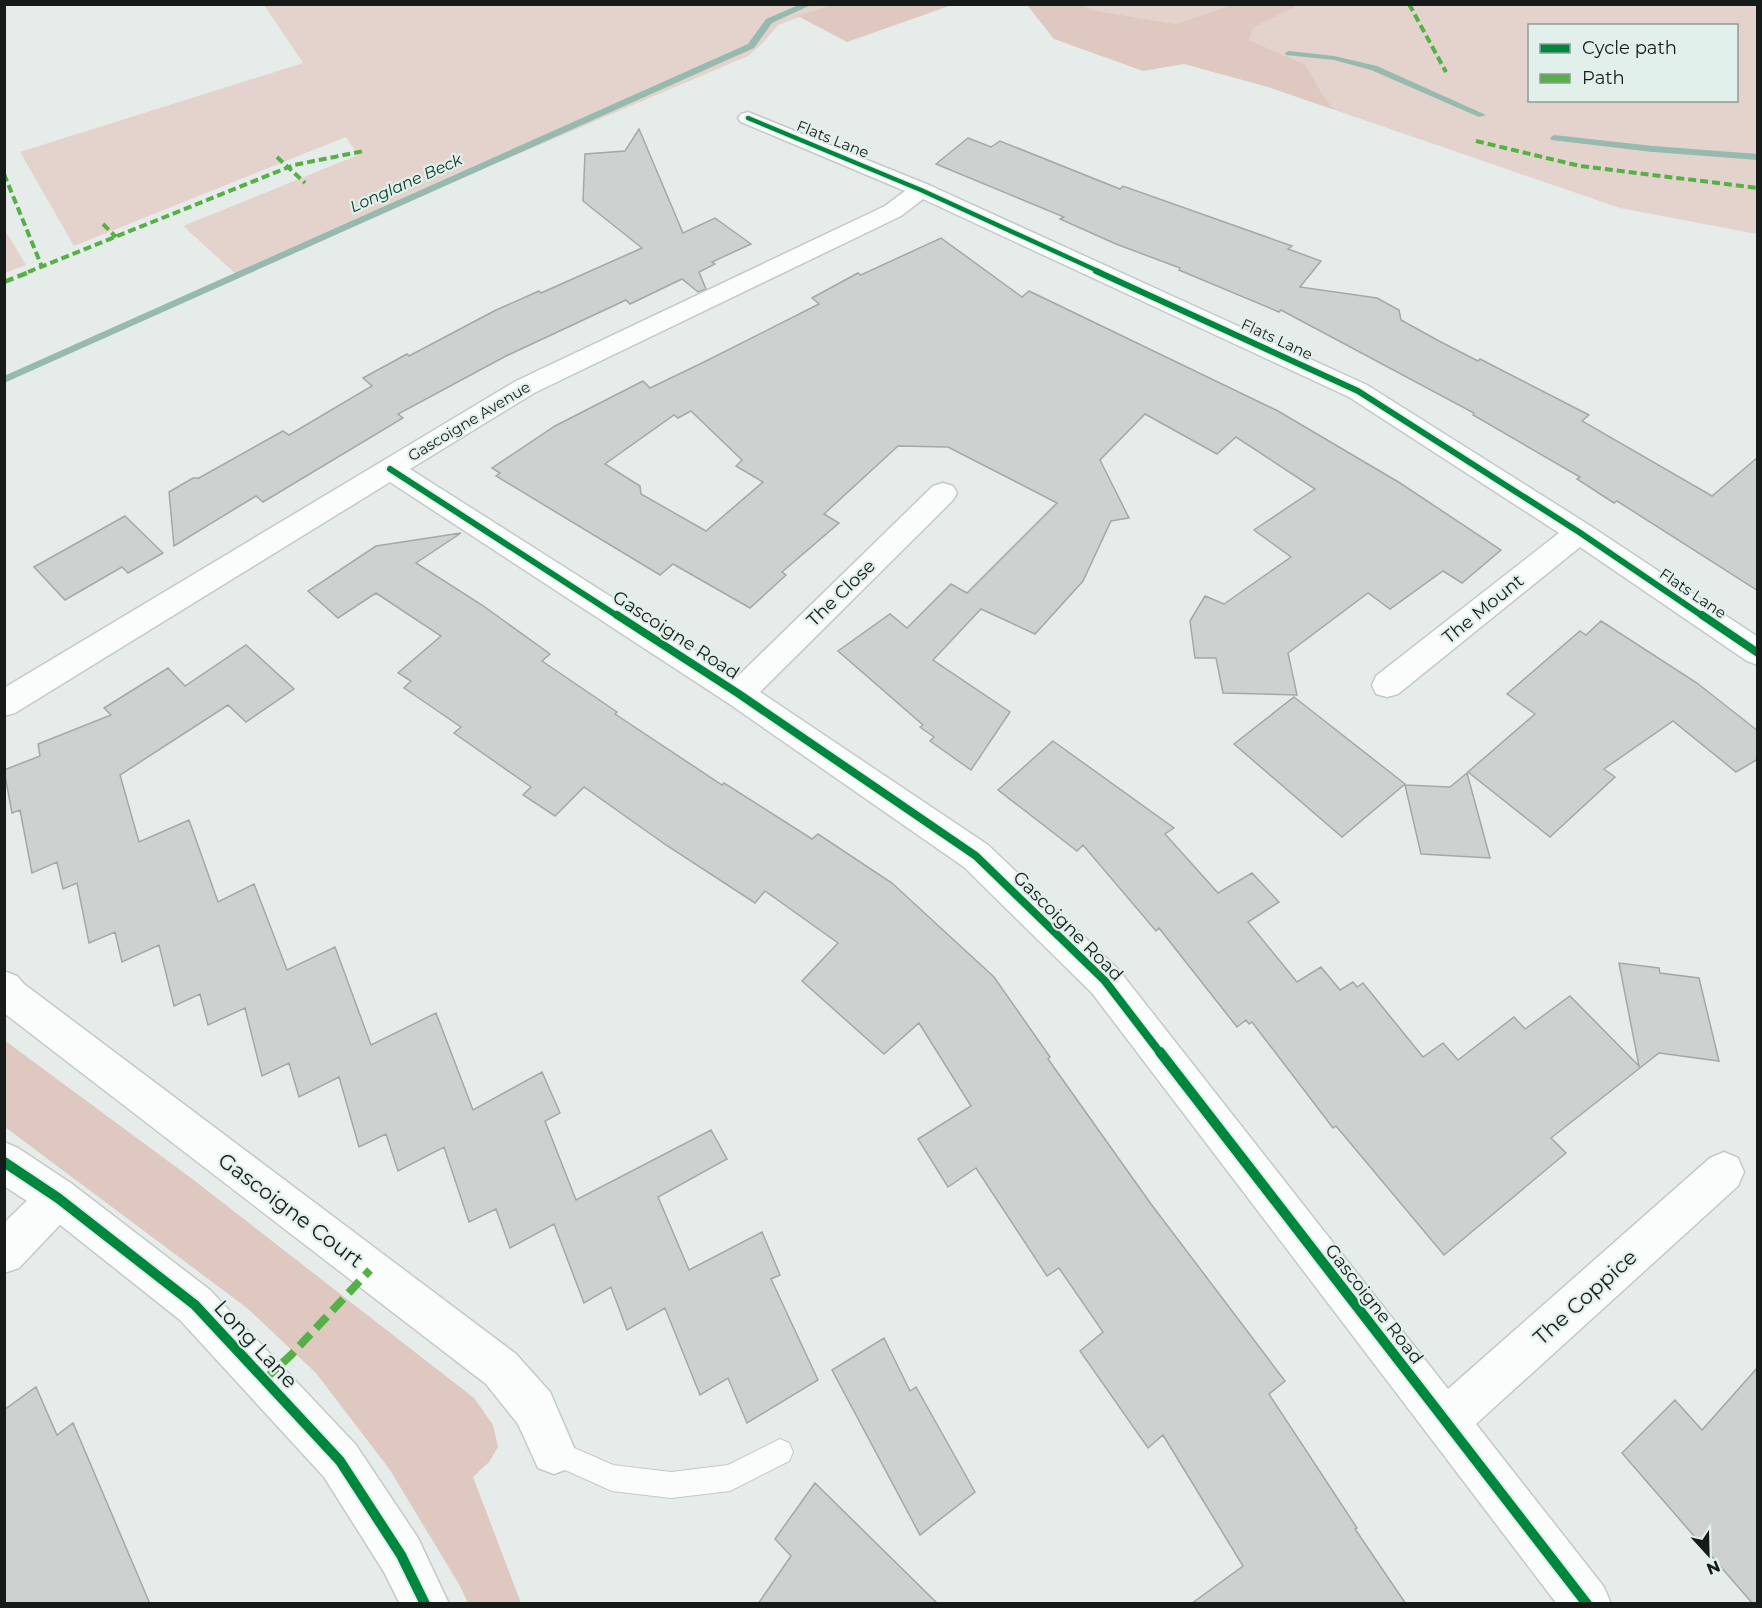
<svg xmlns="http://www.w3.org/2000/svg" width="1762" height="1608" font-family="Montserrat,sans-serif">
<rect width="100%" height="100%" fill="#e6ecea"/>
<path fill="#e3d3cc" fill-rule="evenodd" d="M264,5H832L778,25L762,44L748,56L236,274L183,226L358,155L346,137L74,246L20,152L303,63Z
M1082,5H1232L1176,24L1090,10Z
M1296,5H1757V234L1620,208L1335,110L1323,95L1305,64L1249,40L1253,28L1295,7ZM1530,26H1736V100H1530Z
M5,230L26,265L5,273H4Z"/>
<path fill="#dec8c0" d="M832,5V4L952,5L847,42L798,16Z
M1027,5H1082L1091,10L1176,24L1232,5H1296L1295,7L1253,28L1249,40L1305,64L1323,95L1335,110L1268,87L1184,64L1143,71L1054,39Z
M4,1040L191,1178L474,1398L493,1425L498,1447L489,1462L473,1477L521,1603H468L460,1586L390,1470L316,1373L247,1308L5,1127Z"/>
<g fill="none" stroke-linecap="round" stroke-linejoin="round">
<path fill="#96baaf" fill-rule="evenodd" d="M801,4H813L772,23L754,48L4,383V376L748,44L766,19Z
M1289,51L1334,56L1377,66L1486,115L1479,117L1371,70L1334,60L1286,55L1285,53Z
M1554,135L1653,146L1758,154V160L1653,152L1551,140L1550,138Z"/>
</g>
<path fill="#cdd2d0" stroke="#a3a9a7" stroke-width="1.5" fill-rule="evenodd" d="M639,129L683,233L715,218L751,244L712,262L715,264L699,272L706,289L698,292L682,279L630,304L626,300L506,356L398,414L403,418L263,502L256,496L174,546L169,492L193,478H199L283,431L289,435L372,386L363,378L407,354L409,356L496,310L539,291L541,293L642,248L583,201L585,154L625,151Z
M968,138L991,147L1000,141L1120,189L1123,186L1292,246L1288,249L1321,261L1300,287L1377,298L1399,310L1401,320L1439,341L1478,361L1480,359L1589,415L1582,421L1712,496L1758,457V591L1617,501L1614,503L1577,479L1580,477L1473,415L1474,413L1281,310L1279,312L1179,270L1180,268L1116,244L1060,219L1064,217L936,164Z
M941,238L1022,297L1029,291L1278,411L1400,483L1501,550L1462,583L1443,571L1390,609L1368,593L1288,653L1297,695L1223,693L1216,658H1195L1190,621L1205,596L1224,604L1291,557L1254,530L1315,489L1236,437L1217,454L1145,414L1100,460L1129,518L1111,521L1083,581L1035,634L981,609L933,660L1010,712L971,770L930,741L934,737L920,727L923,725L838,651L890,614L907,628L951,584L967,593L1057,503L948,447L898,446L824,514L839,523L782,572L786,575L750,608L673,564L660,575L496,476L500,473L492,468L555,426L643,381L650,388L702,363L819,304L812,298L858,273L861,275ZM691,411L742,460L736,466L763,482L706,531L641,494L640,486L605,464L674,415L678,418Z
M125,516L163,553L128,573L122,567L65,600L34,567Z
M461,533L416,563L482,605L550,654L542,661L617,712L615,714L722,785L724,783L812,839L818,834L892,883L994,977L1050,1057L1048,1059L1151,1204L1285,1381L1269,1394L1357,1528L1355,1529L1406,1604H1191L1243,1566L1163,1435L1148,1448L1080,1351L1103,1332L1059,1268L1047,1276L976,1168L948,1187L918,1139L971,1106L919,1023L884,1054L802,981L838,943L765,891L755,903L666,845L584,787L555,816L523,795L531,787L454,733L461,727L404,688L411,681L398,673L441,636L376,593L338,618L308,591L376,546Z
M1601,621L1697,683L1758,731V759L1736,772L1673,721L1604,769L1615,777L1550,837L1468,772L1535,714L1507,694L1580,631L1586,635Z
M246,645L294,689L246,722L228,705L120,775L139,842L189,820L218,902L254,884L287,970L335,947L371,1045L436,1013L473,1110L542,1072L560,1113L545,1121L576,1200L711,1130L727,1159L658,1197L689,1270L762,1232L780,1275L771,1279L818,1380L747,1423L728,1378L700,1395L665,1308L627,1330L611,1287L584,1303L554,1224L510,1248L496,1209L469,1222L444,1147L398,1171L386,1134L359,1147L339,1077L299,1097L289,1063L262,1076L245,1008L208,1025L200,994L174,1006L159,945L122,962L115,932L89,943L77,883L63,889L57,862L32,873L20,810L12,813L4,770L40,756L38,744L111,715L104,708L168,668L185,686Z
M1294,697L1405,784L1342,837L1234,744Z
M1053,741L1174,828L1165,834L1218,893L1252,873L1279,902L1248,922L1297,982L1321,967L1340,990L1353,982L1357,987L1363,983L1423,1057L1443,1043L1458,1060L1514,1017L1525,1029L1570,996L1639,1066L1619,963L1659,968L1660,973L1699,978L1719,1061L1659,1053L1551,1138L1566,1153L1444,1255L1336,1126L1333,1128L1252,1022L1249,1024L1246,1020L1237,1027L1159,928L1156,931L1083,845L1077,851L998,790Z
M1467,773L1490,858L1421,854L1405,785L1450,787Z
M884,1338L910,1391L916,1387L975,1492L920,1535L832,1370Z
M1758,1367V1604H1753L1622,1453L1675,1400L1702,1430Z
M36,1387L57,1435L73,1423L150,1604H4V1410Z
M815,1483L876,1543L938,1604H758L791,1556L775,1539Z"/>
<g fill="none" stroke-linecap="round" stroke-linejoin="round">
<defs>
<path id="lane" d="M554,1439L613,1465L671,1472L728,1465L780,1439L789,1443L793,1452L789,1461L730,1491L671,1498L612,1491L545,1461L541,1452L545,1443Z"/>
<path id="street" d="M748,112L929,185L1367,385L1589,525L1758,637V665L1747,661L1580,547L1398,694L1387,697L1376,694L1372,685L1376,676L1559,533L1349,397L923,199L901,216L534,393L410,469L737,677L933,486L943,483L953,486L957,493L953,500L760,692L988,845L1118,969L1448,1389L1710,1158L1724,1152L1738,1158L1744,1172L1738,1186L1476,1424L1604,1587L1611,1604H1557L1092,993L964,867L728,703L390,482L15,713L4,716V688L516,381L885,206L905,191L741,122L738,118L741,114Z
M4,971L17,976L24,984L516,1354L550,1392L576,1452L570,1468L554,1474L538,1468L518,1424L486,1384L4,1013Z
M58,1178L72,1184L78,1198L72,1212L19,1268L4,1273V1223L44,1184Z"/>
<path id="secondary" d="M4,1142L18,1148L72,1184L210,1290L356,1445L418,1538L449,1604H400L384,1572L324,1477L180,1320L44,1212L4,1186Z"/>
</defs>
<use href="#lane" stroke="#c5c9c8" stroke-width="2"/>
<use href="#street" stroke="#c5c9c8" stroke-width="3"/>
<use href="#secondary" stroke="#c5c9c8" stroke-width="3"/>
<use href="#lane" fill="#fbfcfc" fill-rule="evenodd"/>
<use href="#street" fill="#fbfcfc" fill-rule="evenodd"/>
<use href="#secondary" fill="#fbfcfc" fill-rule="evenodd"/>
<path stroke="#55b145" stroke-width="4" stroke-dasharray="8 4" stroke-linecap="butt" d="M1409,4L1446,72
M1476,141L1580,166L1758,188
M277,157L305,183
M4,174L42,267
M103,224L116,237
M28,272L294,165L364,151"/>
<path stroke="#55b145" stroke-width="4.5" stroke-dasharray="10 4.5" stroke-linecap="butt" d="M4,282L32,271"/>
<path stroke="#55b145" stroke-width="8" stroke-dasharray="16 8" stroke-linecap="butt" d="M265,1379L291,1355L370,1270"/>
<defs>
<path id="cycleway-far3" d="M748,118L921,190L1100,272"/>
<path id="cycleway-far2" d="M1096,271L1358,391L1579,532L1704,617
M390,469L619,617"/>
<path id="cycleway-far1" d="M617,615L739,694L976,856L1105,981L1161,1054
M1702,615L1758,653"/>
<path id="cycleway" d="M1160,1052L1587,1604
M4,1162L58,1198L195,1305L340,1461L401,1555L425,1604"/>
</defs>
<use href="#cycleway-far3" stroke="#e2f0eb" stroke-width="7"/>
<use href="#cycleway-far2" stroke="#e2f0eb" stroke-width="9"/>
<use href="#cycleway-far1" stroke="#e2f0eb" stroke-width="11"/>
<use href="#cycleway" stroke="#e2f0eb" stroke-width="14"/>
<use href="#cycleway-far3" stroke="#00873e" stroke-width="4.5"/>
<use href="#cycleway-far2" stroke="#00873e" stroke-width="6"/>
<use href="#cycleway-far1" stroke="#00873e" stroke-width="8"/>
<use href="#cycleway" stroke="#00873e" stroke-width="10"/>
</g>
<g text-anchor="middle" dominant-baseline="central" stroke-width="4.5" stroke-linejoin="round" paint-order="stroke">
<g font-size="15" fill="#161b19" stroke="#e2f0eb">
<text transform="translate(833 139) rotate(22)">Flats Lane</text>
<text transform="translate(1277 339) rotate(25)">Flats Lane</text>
<text transform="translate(469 421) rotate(-31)">Gascoigne Avenue</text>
<text transform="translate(1693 593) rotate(34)">Flats Lane</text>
</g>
<g font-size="16" font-style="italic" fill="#05342a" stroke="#e2f0eb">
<text transform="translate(406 183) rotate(-24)">Longlane Beck</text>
</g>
<g font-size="18" fill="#161b19" stroke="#e2f0eb">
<text transform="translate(841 593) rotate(-44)">The Close</text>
<text transform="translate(1483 609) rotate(-39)">The Mount</text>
<text transform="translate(676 635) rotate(33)">Gascoigne Road</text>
<text transform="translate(1068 926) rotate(45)">Gascoigne Road</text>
<text transform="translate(1374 1304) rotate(52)">Gascoigne Road</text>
</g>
<g font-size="21" fill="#161b19" stroke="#e2f0eb">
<text transform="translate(291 1210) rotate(37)">Gascoigne Court</text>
<text transform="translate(1585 1297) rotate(-42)">The Coppice</text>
<text transform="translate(256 1344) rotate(47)">Long Lane</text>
</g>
</g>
<rect width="1762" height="1608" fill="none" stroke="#161b19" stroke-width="12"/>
<rect x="1528" y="24" width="210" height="78" fill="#e2f0eb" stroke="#909b97" stroke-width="1.5"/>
<rect x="1540" y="44" width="30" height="9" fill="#00873e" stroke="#909b97" stroke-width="1.5"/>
<text x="1582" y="54" font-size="18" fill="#161b19">Cycle path</text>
<rect x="1540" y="74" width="30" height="9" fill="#55b145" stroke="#909b97" stroke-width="1.5"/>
<text x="1582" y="84" font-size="18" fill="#161b19">Path</text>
<g transform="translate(1708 1554) rotate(158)" stroke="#e2f0eb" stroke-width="4.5" paint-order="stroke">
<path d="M0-4.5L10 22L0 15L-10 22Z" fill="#161b19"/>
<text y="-9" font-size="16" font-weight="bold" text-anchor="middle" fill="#161b19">N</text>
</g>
</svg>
